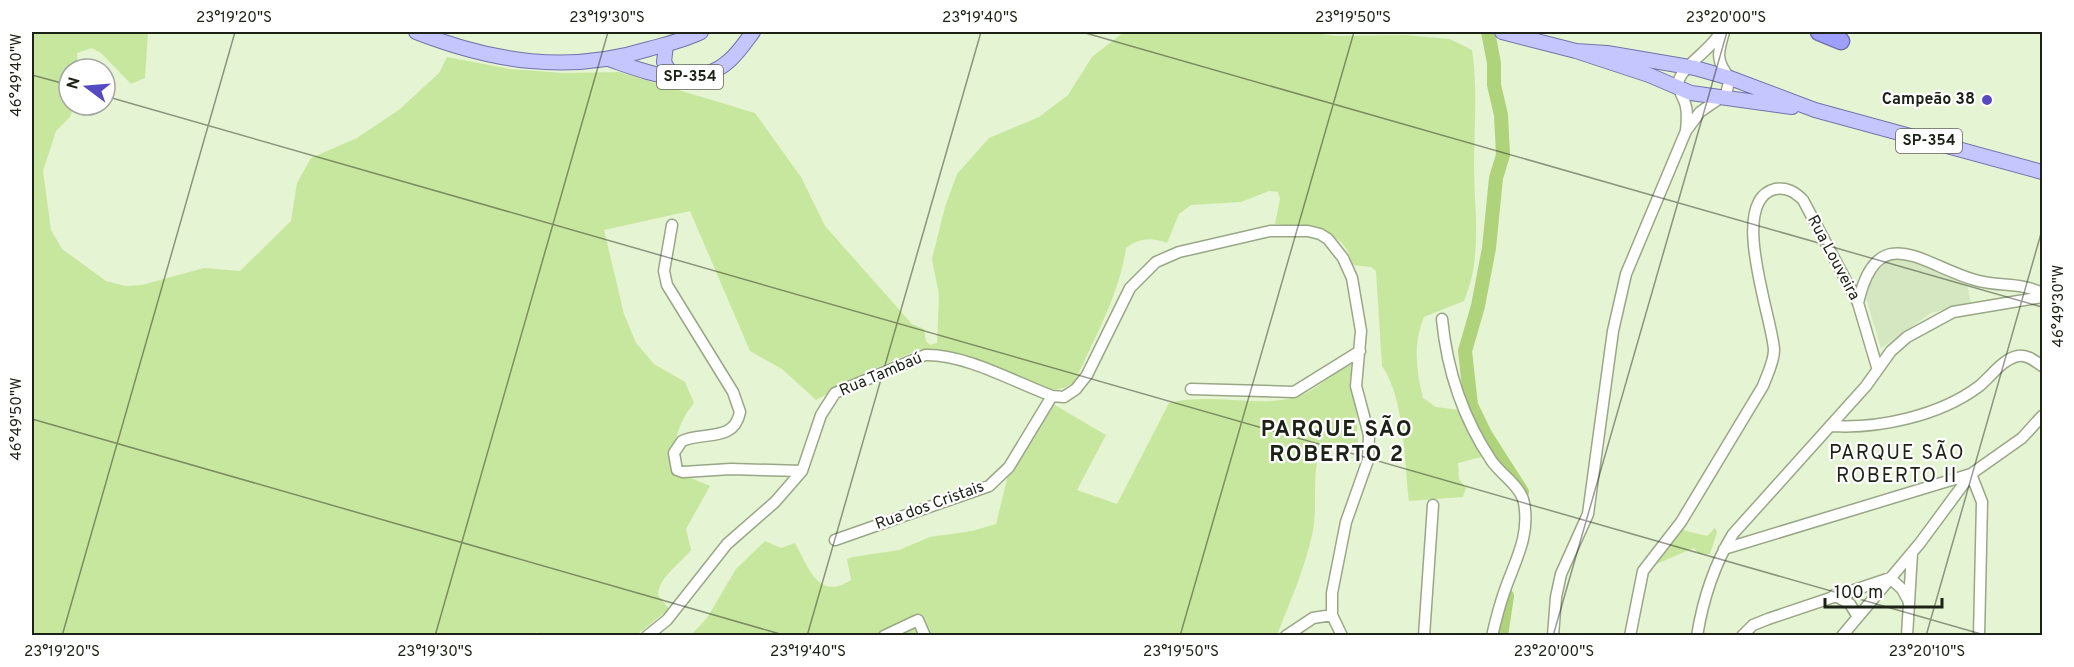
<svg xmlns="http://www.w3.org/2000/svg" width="2074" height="667" font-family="Overpass,sans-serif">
<rect width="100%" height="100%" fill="#e5f4d2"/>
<path fill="#d5e7c0" d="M1905,259L1967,285L1971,303L1931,313L1881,348L1866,298L1871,279L1882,266L1890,260Z"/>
<path fill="#c8e79e" d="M32,32H148L145,78L131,84L101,53L92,48L77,53L78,69H69V105H74L70,117L56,131L43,171L51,230L62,249L106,281L126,286L142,285L204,268L240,271L291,221L297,183L311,158L357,138L400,109L439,73L447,57L510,69L564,73L619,72L755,113L801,177L825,226L912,324L924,329L926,341L930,345L937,343L939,295L932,259L945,207L957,174L989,138L1039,117L1068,95L1092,57L1124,32H1308L1336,36L1405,35L1450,39L1472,50C1478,88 1474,126 1474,165C1474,211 1483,256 1464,301L1424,317C1413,344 1416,370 1423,398L1436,407L1460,410L1481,457L1458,463L1459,479L1466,488L1463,497L1409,501C1404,461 1405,399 1382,366L1376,271L1371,267L1352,265C1347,227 1303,227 1275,224L1280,199L1278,192L1269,191L1241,202L1191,205L1179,214L1167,243C1152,237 1139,238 1126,248C1119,296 1094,338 1075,382L1064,388L1046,391L946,353L920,349L872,370L816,400L782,369L750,351L690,211L604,230L624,314L636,343L654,364L685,382L694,403C676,426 674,442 674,471L710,486L686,529L691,550C680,564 659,577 658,595L669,609L635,636H541L538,632L527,636L32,635Z
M1350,364L1354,365L1358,444H1327L1321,447C1311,474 1318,503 1313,530C1306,566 1290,602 1277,635L690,636L707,618L736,569L765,541L781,548L795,543C808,566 818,602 851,580L847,559L853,557L899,550L930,537L972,531L996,524L1009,471L1049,406L1053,404L1106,435L1077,490L1117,504L1169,403C1210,392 1263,409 1299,396C1317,390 1333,372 1350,364Z
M1715,528L1717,532L1710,554H1699L1694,548L1654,565L1679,529L1707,536Z"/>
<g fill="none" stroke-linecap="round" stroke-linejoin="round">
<path stroke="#aed37b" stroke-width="14" d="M1488,32L1494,63V85L1501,115L1503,155L1496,178L1489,248L1478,306L1465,351L1471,405L1485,434L1522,492
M1501,636L1507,596"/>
<defs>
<path id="minor" d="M1686,131C1687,121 1688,112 1685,103C1683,97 1679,91 1678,85C1678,69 1708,52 1718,36
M672,225L664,271L667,285L733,392L740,412C734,443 703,431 682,441L674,453L677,470L683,472L731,469L802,471
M1858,303C1877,217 1924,266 1975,280C1998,287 2021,282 2042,293
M1442,319C1447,370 1463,418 1491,460C1500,474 1521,486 1524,503C1530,535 1516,559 1506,587C1500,603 1496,619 1492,636
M1191,389L1294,392L1360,351
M1831,426C1878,429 1939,416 1978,387C1990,378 2002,359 2018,356C2027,354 2035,361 2042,366
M1971,474L1982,502L1979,636
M835,540L989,486L1009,467L1052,396
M1724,549L1971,474
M1834,595L1850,604L1858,617
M647,636L667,620L727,544L775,502L802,471L821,415L835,393L925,355C966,354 1014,382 1052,396L1064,397L1076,389L1087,375L1130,288L1156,262L1179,252L1270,231H1308L1320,234L1328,239L1343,258L1352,278L1361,331L1356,386L1369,435L1368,460L1346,522L1332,593V615L1342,636
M884,636L918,620L925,636
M1286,636L1313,618L1332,615
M1424,636L1433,505
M1553,636L1556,597L1561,574L1588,514L1613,331L1626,274L1686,131L1700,112L1726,94L1730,78C1715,61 1718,52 1724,32
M1630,636L1643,571L1681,522L1763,386C1767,375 1774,362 1774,350C1773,320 1727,201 1775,189C1787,187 1795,192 1803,200L1858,303L1877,367
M1697,636C1703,599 1714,565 1733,534L1866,386L1891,351L1907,337L1953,312L2042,297
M1742,636L1753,625L1768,619L1890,578L1902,589L1908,600
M1842,636L1920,543L1971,474L2022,438L2042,416
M1907,636L1912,553"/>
<path id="major" d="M416,32C493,62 568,74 649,49C667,44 685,40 701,32
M1502,32L1576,51L1649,75L1691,93L1792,107
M666,45L664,62L673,78
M1576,51L1607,53L1695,68L1730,78L1815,110L2042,172
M611,60C649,73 695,92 730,60C739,52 746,41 753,32"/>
<path id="highway" d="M1819,32L1841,41"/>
</defs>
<use href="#minor" stroke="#99a787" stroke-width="13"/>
<use href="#major" stroke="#7174ac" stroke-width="16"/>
<use href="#highway" stroke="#7174ac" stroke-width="19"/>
<use href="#minor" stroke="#fff" stroke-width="10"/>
<use href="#major" stroke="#c5c6fd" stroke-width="14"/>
<use href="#highway" stroke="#9ea0fc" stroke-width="16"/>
</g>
<path fill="none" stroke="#1d2216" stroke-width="1.5" stroke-opacity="0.45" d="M1082,32L2042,307M32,75L69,85M105,96L1988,636M32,419L787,636M62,636L235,32M435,636L608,32M807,636L981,32M1180,636L1354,32M1553,636L1727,32M1926,636L2042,230"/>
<circle fill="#564ac2" stroke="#fff" stroke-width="2" cx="1987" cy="100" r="6"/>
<g text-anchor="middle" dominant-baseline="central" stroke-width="4.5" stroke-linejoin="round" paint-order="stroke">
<g fill="#fff" stroke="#61645c" stroke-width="1.5">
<rect x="657" y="65" width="66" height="24" rx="4.5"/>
<rect x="1896" y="129" width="66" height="24" rx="4.5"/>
</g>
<g font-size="15" font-weight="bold" fill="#1d2216">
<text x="690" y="77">SP-354</text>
<text x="1929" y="141">SP-354</text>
</g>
<g font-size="16" font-weight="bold" fill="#1d2216" stroke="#fff" text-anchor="end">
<text x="1975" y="100">Campeão 38</text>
</g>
<g font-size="16" fill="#1d2216" stroke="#fff">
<text transform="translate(1833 258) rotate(62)">Rua Louveira</text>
<text transform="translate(881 375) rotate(-23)">Rua Tambaú</text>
<text transform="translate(930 506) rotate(-20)">Rua dos Cristais</text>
</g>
<g font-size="20" letter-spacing="1.5" fill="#1d2216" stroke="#fff">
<text x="1897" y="454">PARQUE SÃO<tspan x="1897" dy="23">ROBERTO II</tspan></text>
</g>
<g font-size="22" font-weight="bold" letter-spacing="1.5" fill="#1d2216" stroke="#fff">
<text x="1337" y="430">PARQUE SÃO<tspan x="1337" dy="25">ROBERTO 2</tspan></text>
</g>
</g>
<rect width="2074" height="667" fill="none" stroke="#ffffff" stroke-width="66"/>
<g transform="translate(87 87) rotate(286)"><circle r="28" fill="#ffffff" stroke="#a5a7a2" stroke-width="1.5"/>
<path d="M0-4.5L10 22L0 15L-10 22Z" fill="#564ac2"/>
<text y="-9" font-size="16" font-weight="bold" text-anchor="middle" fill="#1d2216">N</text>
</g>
<path d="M1825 598v9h117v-9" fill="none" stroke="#1d2216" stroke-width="3"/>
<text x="1834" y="598" font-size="18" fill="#1d2216" stroke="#ffffff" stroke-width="4.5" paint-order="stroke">100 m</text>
<rect x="33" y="33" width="2008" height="601" fill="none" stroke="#1d2216" stroke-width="2"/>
<g font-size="15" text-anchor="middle" fill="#1d2216">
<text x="234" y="22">23°19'20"S</text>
<text x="607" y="22">23°19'30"S</text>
<text x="980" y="22">23°19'40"S</text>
<text x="1353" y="22">23°19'50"S</text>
<text x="1726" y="22">23°20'00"S</text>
<text transform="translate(16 75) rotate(-90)" y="5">46°49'40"W</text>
<text transform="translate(2058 306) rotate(-90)" y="5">46°49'30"W</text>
<text transform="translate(16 419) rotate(-90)" y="5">46°49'50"W</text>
<text x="62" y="656">23°19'20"S</text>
<text x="435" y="656">23°19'30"S</text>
<text x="808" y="656">23°19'40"S</text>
<text x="1181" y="656">23°19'50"S</text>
<text x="1554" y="656">23°20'00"S</text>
<text x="1927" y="656">23°20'10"S</text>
</g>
</svg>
